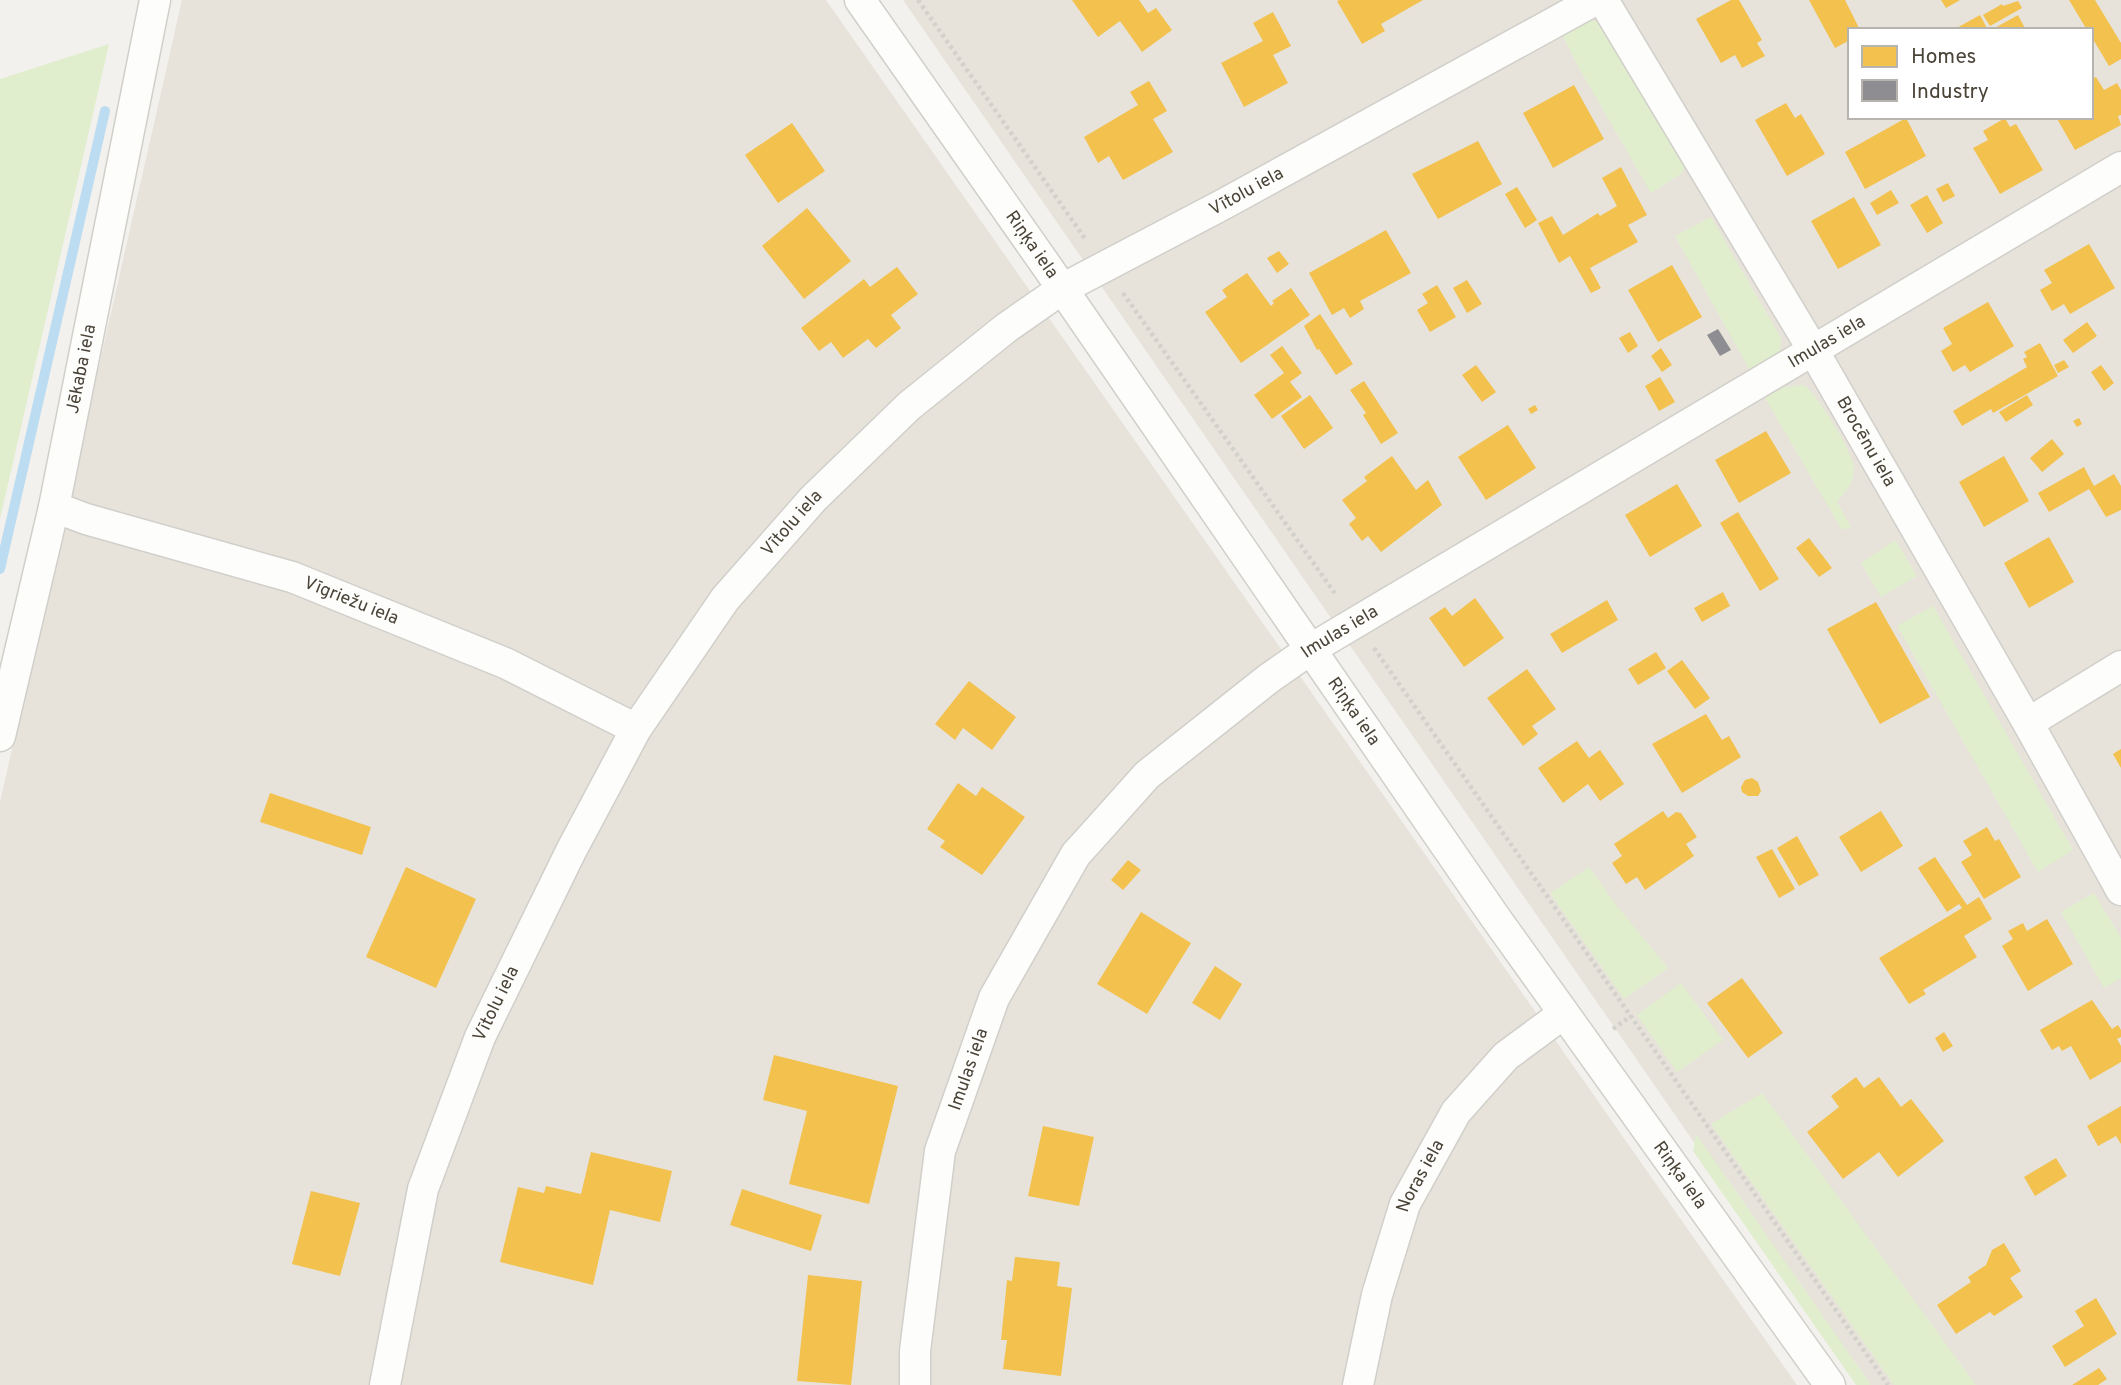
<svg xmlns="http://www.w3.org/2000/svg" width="2121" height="1385" font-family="Overpass,sans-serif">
<rect width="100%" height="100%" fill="#f3f1ed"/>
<path fill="#e7e3da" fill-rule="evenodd" d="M182,0H826L1797,1385H0V802Z
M903,0H2121V1385H1862ZM1850,30H2091V117H1850Z"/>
<path fill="#e0eecd" d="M1590,20L1604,24L1685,166L1682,173L1651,193L1579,68L1563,36L1576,27Z
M109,44L0,519V79Z
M1711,217L1781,338L1780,353L1753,376L1675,236Z
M1804,385C1817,394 1854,453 1854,469C1854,483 1846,491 1837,502L1851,527L1842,530L1765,398L1784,387Z
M1895,540L1917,576L1881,597L1861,563Z
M1933,606L2073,850L2038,872L1897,626Z
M1589,867L1617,906L1668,968L1624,999L1550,893Z
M2094,893L2121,938V978L2104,988L2061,912Z
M1681,983L1723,1040L1677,1072L1637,1015Z
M1762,1093L1976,1385H1894L1711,1124Z
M1696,1134L1871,1385H1856L1693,1151Z"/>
<path fill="#f2c14e" d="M1072,0H1139L1148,13L1156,8L1172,30L1142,52L1120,21L1098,37Z
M1340,0H1423L1381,24L1385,31L1362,44L1337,1Z
M1731,0H1739L1762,40L1757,43L1765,56L1742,68L1735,55L1721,63L1696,19Z
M1809,0H1845L1860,30H1850V40L1835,48Z
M1941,0H1960L1946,8Z
M2069,0H2095L2121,43V59L2109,66L2091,36V30H2087Z
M2018,1L2022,8L1990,26L1983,15L2002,4L2003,6Z
M1273,12L1291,46L1273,55L1288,83L1244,107L1221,63L1263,41L1253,23Z
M1980,15L1988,30H1953Z
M2018,15L2026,30H1991Z
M2096,77L2104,90L2117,83L2121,90V115L2118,116L2121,125L2075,150L2056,117H2091V79Z
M1149,81L1167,111L1153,119L1173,152L1123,180L1109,156L1098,163L1084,137L1138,105L1130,92Z
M1574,85L1604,139L1553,168L1523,113Z
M1786,103L1795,118L1801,114L1825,154L1787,176L1755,120Z
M1906,118L1926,156L1865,189L1845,152Z
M2005,118L2010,127L2016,124L2043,170L2000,194L1973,148L1988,140L1983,131Z
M792,123L825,171L778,203L745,155Z
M1478,141L1502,184L1438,219L1412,174Z
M1621,167L1647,215L1628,225L1638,242L1590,268L1601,288L1591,293L1570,256L1559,263L1538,223L1552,216L1563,235L1598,213L1600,216L1617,206L1602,178Z
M1948,183L1955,196L1943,202L1936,189Z
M1517,187L1537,220L1525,228L1505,194Z
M1891,190L1899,203L1877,215L1870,203Z
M1927,195L1943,223L1927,233L1910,205Z
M1854,197L1881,245L1838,269L1811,221Z
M807,208L851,261L804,299L762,246Z
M1386,230L1411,273L1360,301L1364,309L1350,318L1344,308L1332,315L1309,273Z
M2089,244L2115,288L2070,314L2064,304L2052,311L2040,290L2052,283L2044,270Z
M1279,251L1289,264L1277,273L1267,258Z
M1672,265L1702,317L1658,342L1628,290Z
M897,267L918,294L891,315L901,328L876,348L868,339L843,358L831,342L819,351L801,328L864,279L870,287Z
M1247,273L1271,306L1274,303L1272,301L1291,288L1310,315L1241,363L1205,312L1227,297L1222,290Z
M1467,280L1482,304L1467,313L1453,288Z
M1437,285L1456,317L1430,332L1417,310L1428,303L1422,294Z
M1988,302L2014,346L1970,372L1965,365L1953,372L1941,351L1952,344L1943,328Z
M1320,314L1353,364L1336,375L1319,349L1317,350L1304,326Z
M2087,322L2097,336L2073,353L2063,340Z
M1630,332L1638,346L1628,353L1619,338Z
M2040,343L2058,376L1993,413L1991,409L1962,426L1953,411L2027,367L2023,359L2027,357L2024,352Z
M1282,346L1302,373L1290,382L1302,397L1272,419L1254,395L1284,373L1270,355Z
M1661,348L1672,365L1662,372L1651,356Z
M2064,360L2069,367L2058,373L2054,365Z
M1476,365L1496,392L1482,402L1462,375Z
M2101,365L2114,383L2104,391L2091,372Z
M1660,377L1675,402L1659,411L1645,386Z
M1364,381L1398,433L1381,444L1363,415L1366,413L1350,390Z
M1310,395L1333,428L1304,449L1281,416Z
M2027,395L2033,405L2006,422L1999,412Z
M1535,405L1538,410L1531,414L1528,409Z
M2079,418L2082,424L2077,427L2073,421Z
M1508,425L1536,468L1486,500L1458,457Z
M1766,431L1791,473L1739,503L1715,460Z
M2052,439L2064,454L2042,472L2030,458Z
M1392,456L1416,490L1428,480L1442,505L1381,552L1368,536L1362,541L1349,524L1356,518L1342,500L1367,481L1364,477Z
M2004,456L2029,501L1984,527L1959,482Z
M2084,467L2094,486L2114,474L2121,486V510L2106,517L2089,489L2049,512L2038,493Z
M1677,484L1702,526L1650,557L1625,515Z
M1738,512L1779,579L1760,591L1720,523Z
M2049,537L2074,582L2029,608L2004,563Z
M1809,538L1832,568L1819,577L1796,548Z
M1723,592L1730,606L1702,622L1694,608Z
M1475,598L1504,638L1464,667L1429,618L1445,607L1452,616Z
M1607,600L1618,620L1562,653L1550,634Z
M1876,602L1930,697L1880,724L1827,629Z
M1656,652L1666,668L1638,685L1628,669Z
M1682,660L1710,698L1695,709L1667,671Z
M1527,669L1556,709L1532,726L1538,734L1523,746L1487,698Z
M969,681L1016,717L992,750L963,728L955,740L935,724Z
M1706,714L1722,740L1729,736L1741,757L1682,793L1652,744Z
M1577,741L1589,758L1600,750L1624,784L1600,801L1588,784L1563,803L1538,768Z
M2121,749V768L2113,754Z
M1752,778L1758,782L1761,791L1758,796H1748L1742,792L1741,787L1745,780Z
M958,783L976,796L982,787L1025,817L982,875L940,847L945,841L927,829Z
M270,793L371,827L362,855L260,822Z
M1663,811L1668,818L1676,812L1681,813L1697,837L1686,844L1694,856L1645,890L1637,877L1626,884L1612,863L1622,856L1614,844Z
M1881,811L1903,846L1861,872L1839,837Z
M1987,827L1995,841L1999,839L2021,877L1984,899L1961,862L1972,855L1963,841Z
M1797,836L1819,875L1799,886L1777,848Z
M1772,849L1795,889L1779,898L1756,857Z
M1935,857L1967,905L1979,897L1992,919L1964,936L1977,957L1923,990L1926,994L1909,1004L1879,958L1962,908L1959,904L1947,912L1918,868Z
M1128,860L1141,870L1123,890L1111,880Z
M406,867L476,899L436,988L366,957Z
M1141,912L1191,943L1147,1014L1097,984Z
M2047,919L2073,964L2028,991L2002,946L2013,939L2008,931L2023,923L2027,931Z
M1215,966L1242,984L1220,1020L1192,1003Z
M1742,978L1783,1033L1748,1058L1707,1003Z
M2092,1000L2112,1029L2118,1025L2121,1030V1037L2117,1039L2121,1046V1062L2090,1080L2071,1046L2062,1051L2059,1046L2052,1050L2040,1030Z
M1944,1032L1953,1046L1943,1052L1935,1038Z
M774,1055L898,1086L869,1204L789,1184L807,1111L763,1100Z
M1856,1077L1864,1088L1879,1077L1901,1107L1911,1099L1944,1141L1898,1177L1879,1152L1843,1179L1807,1132L1839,1107L1831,1096Z
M2121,1106V1144L2116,1136L2098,1146L2087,1126Z
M1043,1126L1094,1137L1079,1206L1028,1196Z
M591,1152L672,1171L660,1222L610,1210L593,1285L500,1262L518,1187L544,1193L546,1186L581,1194Z
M2056,1158L2067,1176L2035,1196L2024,1177Z
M742,1189L822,1215L811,1251L730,1225Z
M311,1191L360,1203L340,1276L292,1264Z
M2004,1243L2021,1271L2010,1278L2023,1297L1994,1316L1990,1312L1956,1334L1937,1305L1971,1282L1968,1277L1986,1265L1992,1250Z
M1015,1257L1060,1262L1057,1286L1072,1288L1061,1376L1003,1369L1007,1340H1001L1007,1280L1012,1281Z
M808,1275L862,1281L851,1385L797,1381Z
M2096,1298L2117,1334L2065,1367L2052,1346L2084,1326L2075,1311Z
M2099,1368L2107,1379L2098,1385H2072Z"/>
<path fill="#8d8d92" d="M1718,329L1731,350L1720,356L1707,335Z"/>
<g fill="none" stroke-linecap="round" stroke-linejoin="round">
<path stroke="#bcdcf2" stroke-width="10" d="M0,569L105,111"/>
<defs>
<g id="street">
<path id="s1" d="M860,0L1048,268L1495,917L1830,1385"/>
<path id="s2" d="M1603,0L1813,350L2028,723L2121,890"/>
<path id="s3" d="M54,507L86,519L292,577L505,663L636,729"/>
<path d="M2028,723L2121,666"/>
<path id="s4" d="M0,736L54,507L155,0"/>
<path id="s5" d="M385,1385L423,1189L480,1037L571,851L636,729L725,599L813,499L909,406L1006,328L1062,289L1222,205L1595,0"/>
<path id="s6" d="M915,1385V1351L940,1151L994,998L1076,854L1088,841L1147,775L1268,679L1311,649L2121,167"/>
<path id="s7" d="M1358,1385L1377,1295L1405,1204L1456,1112L1506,1056L1563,1014"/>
</g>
</defs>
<use href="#street" stroke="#d1cfca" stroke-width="33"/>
<path stroke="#d3d1cb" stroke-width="4.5" stroke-dasharray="3.5 3.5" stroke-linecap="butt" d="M918,0L1086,240
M1123,293L1336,595
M1374,648L1888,1385
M1613,1029L1631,1016"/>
<use href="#street" stroke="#fdfdfc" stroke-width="30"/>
</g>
<g text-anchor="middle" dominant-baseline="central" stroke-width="7" stroke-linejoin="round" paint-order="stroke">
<g font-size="18" fill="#4a4337" stroke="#fff">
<text stroke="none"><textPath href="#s5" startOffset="1533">Vītolu iela</textPath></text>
<text stroke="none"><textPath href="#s1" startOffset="299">Riņķa iela</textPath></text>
<text stroke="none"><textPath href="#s6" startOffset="1477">Imulas iela</textPath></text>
<text stroke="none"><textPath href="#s4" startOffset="376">Jēkaba iela</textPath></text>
<text stroke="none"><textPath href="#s2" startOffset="514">Brocēnu iela</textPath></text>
<text stroke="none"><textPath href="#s5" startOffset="966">Vītolu iela</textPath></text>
<text stroke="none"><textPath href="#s3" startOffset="312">Vīgriežu iela</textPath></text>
<text stroke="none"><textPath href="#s6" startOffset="910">Imulas iela</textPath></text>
<text stroke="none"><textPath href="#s1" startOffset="866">Riņķa iela</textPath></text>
<text stroke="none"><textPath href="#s5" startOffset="399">Vītolu iela</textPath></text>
<text stroke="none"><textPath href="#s6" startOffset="322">Imulas iela</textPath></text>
<text stroke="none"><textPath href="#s1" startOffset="1433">Riņķa iela</textPath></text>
<text stroke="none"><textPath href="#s7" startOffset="219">Noras iela</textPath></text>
</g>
</g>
<rect x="1848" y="28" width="245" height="91" fill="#ffffff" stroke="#b7b4af" stroke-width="2"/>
<rect x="1862" y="46" width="35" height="21" fill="#f2c14e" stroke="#b7b4af" stroke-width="2"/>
<text x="1911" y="63" font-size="21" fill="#4a4337">Homes</text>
<rect x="1862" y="80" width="35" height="21" fill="#8d8d92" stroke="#b7b4af" stroke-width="2"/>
<text x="1911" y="98" font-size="21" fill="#4a4337">Industry</text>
</svg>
